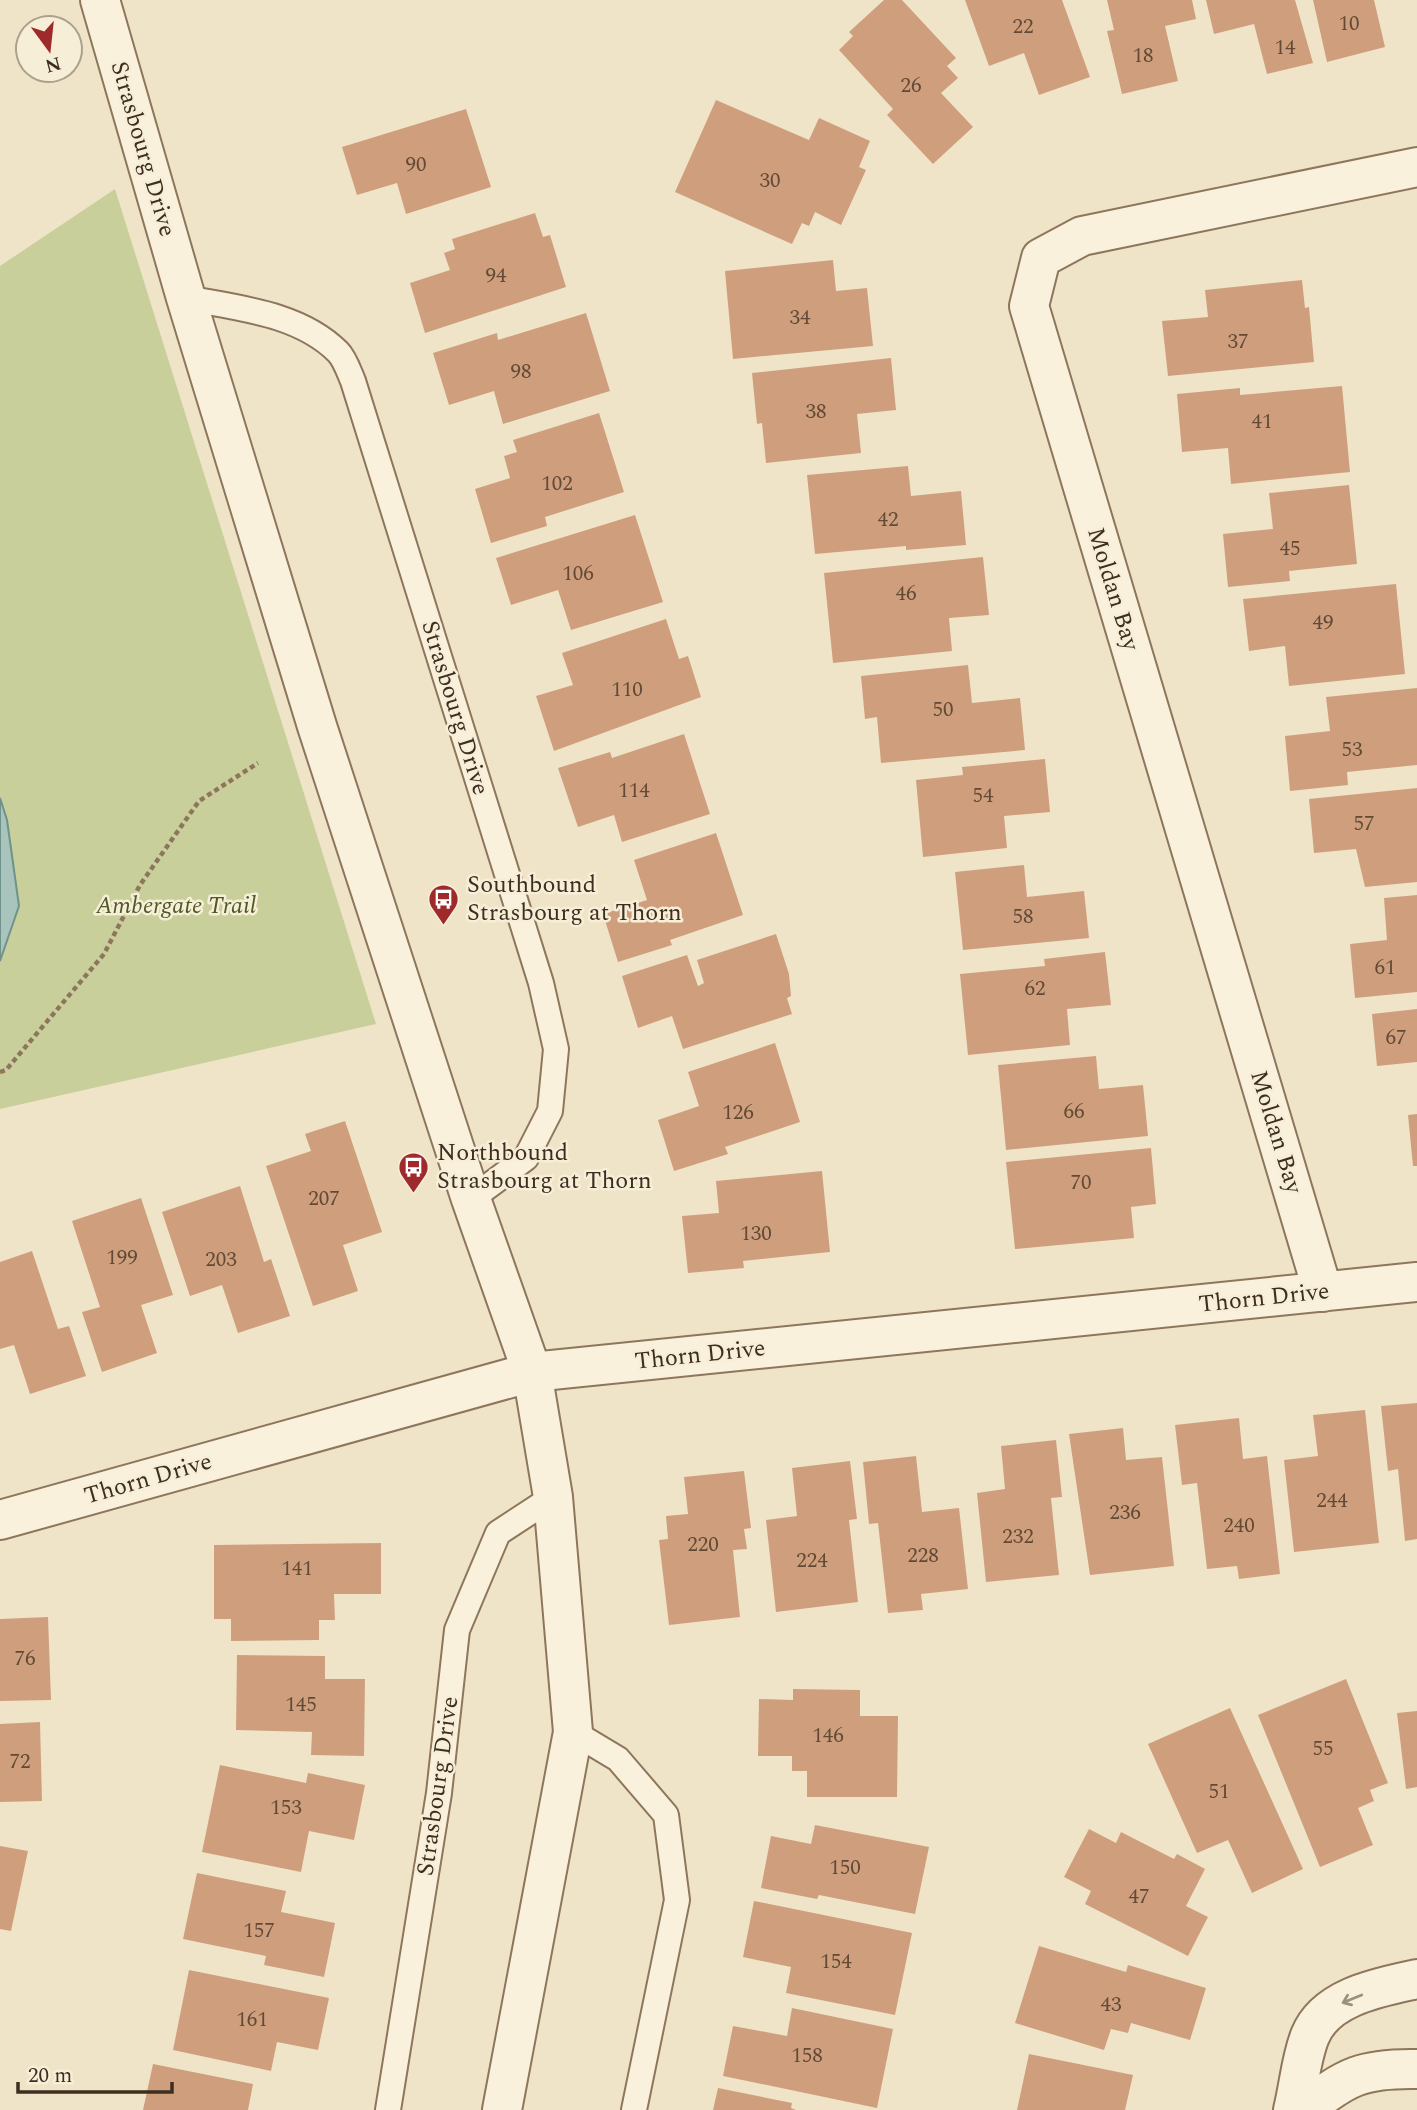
<svg xmlns="http://www.w3.org/2000/svg" width="1417" height="2110" font-family="Spectral,serif">
<rect width="100%" height="100%" fill="#f0e4c8"/>
<path fill="#c9cf9b" d="M115,189L376,1024L0,1109V961L19,906L7,820L0,798V266Z"/>
<path fill="#a9c4bc" stroke="#6f938a" stroke-width="2" d="M0,798L7,820L19,906L0,961Z"/>
<path fill="#cf9f7d" d="M884,0H902L956,58L947,66L958,78L941,93L973,127L933,164L887,115L893,109L839,50L853,36L849,32Z
M965,0H1062L1090,77L1039,95L1024,53L989,66Z
M1107,0H1192L1196,19L1165,26L1178,81L1122,94L1107,31L1114,30Z
M1206,0H1295L1313,63L1267,74L1254,24L1214,34Z
M1313,0H1374L1385,47L1327,62Z
M716,100L809,140L819,118L870,141L859,167L866,170L841,225L815,212L809,226L802,223L792,244L675,192Z
M466,109L491,187L406,214L397,183L357,195L342,147Z
M535,213L543,237L550,235L566,287L425,333L410,283L450,270L444,253L455,249L452,239Z
M833,260L836,291L867,288L873,346L733,359L725,271Z
M1302,280L1305,308L1309,307L1314,362L1168,376L1162,321L1208,317L1205,290Z
M586,313L610,391L503,424L494,391L449,405L433,353L497,333L498,340Z
M891,358L896,410L857,414L861,453L766,463L762,423L757,424L752,373Z
M1342,386L1350,472L1231,484L1228,448L1182,452L1177,394L1240,388V395Z
M599,413L624,492L545,517L547,526L491,543L475,489L510,478L504,456L517,452L513,440Z
M908,466L911,496L961,491L966,545L906,550V546L815,554L807,475Z
M1349,485L1357,564L1289,571L1290,581L1228,587L1223,534L1273,529L1269,493Z
M635,515L663,602L571,630L558,590L511,605L496,558Z
M983,557L989,615L949,618L952,651L833,663L824,573Z
M1396,584L1405,674L1289,686L1285,646L1249,651L1243,599Z
M666,619L679,659L688,656L701,697L554,751L536,696L573,685L562,653Z
M968,665L972,703L1020,698L1025,750L881,763L877,717L865,719L861,676Z
M1417,688V765L1347,772L1348,785L1290,791L1285,736L1330,731L1326,697Z
M684,734L710,814L622,842L614,815L578,827L558,768L610,752L612,758Z
M1045,759L1050,812L1004,816L1007,848L923,857L916,780L963,775L962,767Z
M1417,788V882L1365,887L1356,849L1314,853L1309,799Z
M716,833L743,915L670,940L672,945L618,962L603,914L647,900L634,860Z
M1024,865L1027,897L1084,891L1089,938L963,950L955,872Z
M1417,895V992L1355,998L1350,944L1387,940L1384,898Z
M776,934L789,974L791,996L787,998L792,1014L683,1049L672,1016L638,1028L622,976L687,955L698,986L704,983L697,960Z
M1105,952L1111,1005L1067,1009L1070,1045L968,1055L960,974L1045,966L1044,959Z
M1417,1009V1062L1377,1066L1372,1014Z
M775,1043L800,1122L725,1147L728,1154L674,1171L658,1120L699,1106L688,1072Z
M1096,1056L1099,1089L1143,1085L1148,1136L1006,1150L998,1065Z
M1417,1114V1166H1413L1408,1115Z
M345,1121L382,1232L343,1245L358,1291L313,1306L266,1166L311,1151L305,1134Z
M1151,1148L1156,1204L1131,1207L1134,1238L1015,1249L1006,1162Z
M822,1171L830,1252L743,1261L744,1268L688,1273L682,1216L719,1213L716,1181Z
M240,1186L264,1262L271,1259L290,1316L238,1333L222,1285L190,1296L162,1212Z
M141,1198L173,1295L141,1305L157,1353L102,1372L82,1312L100,1307L72,1221Z
M32,1251L58,1329L69,1326L86,1376L30,1394L14,1345L0,1349V1262Z
M1417,1403V1539L1405,1541L1398,1469L1388,1471L1381,1406Z
M1365,1410L1379,1543L1294,1552L1284,1460L1318,1456L1313,1415Z
M1239,1418L1243,1459L1267,1456L1280,1574L1239,1579L1237,1566L1207,1569L1197,1483L1182,1485L1175,1425Z
M1123,1428L1126,1460L1162,1457L1174,1566L1090,1575L1069,1434Z
M1056,1440L1062,1497L1051,1498L1059,1575L986,1582L977,1493L1005,1489L1001,1446Z
M916,1456L922,1512L959,1508L968,1589L921,1594L923,1610L888,1613L878,1523L869,1524L863,1462Z
M850,1461L857,1519L849,1520L858,1602L776,1612L766,1520L797,1516L792,1468Z
M744,1471L751,1528L744,1529L747,1549L733,1550L740,1617L669,1625L659,1540L668,1539L666,1516L688,1514L684,1477Z
M381,1543V1594H334L335,1620H319V1640L231,1641V1619H214V1545Z
M48,1617L51,1700L0,1701V1619Z
M237,1655L325,1656V1679H365L364,1756L311,1755L312,1732L236,1730Z
M1346,1679L1388,1783L1370,1790L1374,1801L1358,1808L1373,1845L1320,1867L1258,1715Z
M793,1689L860,1690V1716H898L897,1797H807V1771H792V1756H758L759,1699L793,1700Z
M1230,1708L1303,1869L1252,1893L1228,1840L1197,1853L1148,1744Z
M1417,1711V1787L1406,1789L1397,1713Z
M40,1722L42,1801L0,1802V1724Z
M220,1765L306,1783L308,1773L365,1785L354,1840L309,1831L301,1872L202,1852Z
M815,1825L929,1847L915,1914L819,1895L817,1899L761,1888L771,1836L811,1844Z
M1089,1829L1116,1843L1121,1832L1174,1859L1177,1854L1205,1869L1186,1906L1208,1917L1188,1956L1085,1904L1091,1891L1064,1877Z
M0,1846L28,1851L11,1931L0,1929Z
M197,1873L286,1891L281,1912L335,1923L324,1977L264,1965L266,1956L183,1939Z
M754,1901L912,1933L895,2015L786,1993L791,1967L743,1957Z
M1039,1946L1126,1972L1128,1965L1206,1988L1190,2040L1131,2023L1128,2033L1111,2029L1104,2050L1015,2023Z
M189,1970L329,1998L318,2050L277,2042L271,2071L173,2050Z
M792,2008L893,2029L877,2108L723,2076L733,2026L787,2036Z
M1029,2054L1133,2075L1125,2110H1017Z
M153,2064L253,2084L248,2110H143Z
M718,2088L792,2103L791,2108L796,2110H713Z"/>
<g fill="none" stroke-linecap="round" stroke-linejoin="round">
<defs>
<path id="service" d="M186,298C237,308 299,313 338,352C345,359 349,372 353,381L541,983L556,1049L550,1111L526,1158L471,1199
M573,1732L618,1759L666,1815L677,1900L634,2110
M388,2110L439,1793L457,1630L498,1533L553,1497"/>
<path id="minor" d="M1323,1292L1029,306L1041,258L1082,236L1417,167
M0,1520L532,1372L1417,1282
M1293,2110C1299,2086 1301,2058 1310,2036C1326,1996 1381,1987 1417,1979
M1305,2110C1345,2076 1364,2068 1417,2069"/>
<path id="tertiary" d="M100,0L186,298L317,726L471,1199L532,1372L553,1497L573,1732L502,2110"/>
</defs>
<use href="#service" stroke="#8d765c" stroke-width="28"/>
<use href="#minor" stroke="#8d765c" stroke-width="42"/>
<use href="#tertiary" stroke="#8d765c" stroke-width="42"/>
<path stroke="#8d765c" stroke-width="4.5" stroke-dasharray="5 3.5" stroke-linecap="butt" d="M0,1072L6,1070L104,954L140,885L199,801L258,763"/>
<use href="#service" stroke="#faf1dc" stroke-width="24"/>
<use href="#minor" stroke="#faf1dc" stroke-width="38"/>
<use href="#tertiary" stroke="#faf1dc" stroke-width="38"/>
</g>
<defs><path id="oneway-shaft" d="M-6 0H5M1.5-3L5.5 0L1.5 3" fill="none" stroke-width="1.6" stroke-linecap="round" stroke-linejoin="round" transform="scale(1.75)"/></defs>
<use stroke="#9c907e" href="#oneway-shaft" transform="translate(1352 1999) rotate(158)"/>
<defs>
<symbol id="bus-pin" viewBox="-11 -11 22 30"><path d="M0 17L-7.5 6A9.5 9.5 0 1 1 7.5 6Z" fill="#9e2a2b" stroke="#f7eed8"/><path d="M-5-6H5V4H4V6H2V4H-2V6H-4V4H-5ZM-3.5-4V0h7V-4ZM-3.5 1.2v1.5H-2V1.2ZM2 1.2v1.5H3.5V1.2Z" fill="#fff"/></symbol>
</defs>
<g fill-rule="evenodd">
<use href="#bus-pin" x="426" y="882" width="35" height="47"/>
<use href="#bus-pin" x="396" y="1150" width="35" height="47"/>
</g>
<g text-anchor="middle" dominant-baseline="central" stroke-width="5" stroke-linejoin="round" paint-order="stroke">
<g font-size="21" fill="#624a37">
<text x="1349" y="24">10</text>
<text x="1023" y="27">22</text>
<text x="1285" y="48">14</text>
<text x="1143" y="56">18</text>
<text x="911" y="86">26</text>
<text x="416" y="165">90</text>
<text x="770" y="181">30</text>
<text x="496" y="276">94</text>
<text x="800" y="318">34</text>
<text x="1238" y="342">37</text>
<text x="521" y="372">98</text>
<text x="816" y="412">38</text>
<text x="1262" y="422">41</text>
<text x="557" y="484">102</text>
<text x="888" y="520">42</text>
<text x="1290" y="549">45</text>
<text x="578" y="574">106</text>
<text x="906" y="594">46</text>
<text x="1323" y="623">49</text>
<text x="627" y="690">110</text>
<text x="943" y="710">50</text>
<text x="1352" y="750">53</text>
<text x="634" y="791">114</text>
<text x="983" y="796">54</text>
<text x="1364" y="824">57</text>
<text x="1023" y="917">58</text>
<text x="1385" y="968">61</text>
<text x="1035" y="989">62</text>
<text x="1396" y="1038">67</text>
<text x="1074" y="1112">66</text>
<text x="738" y="1113">126</text>
<text x="1081" y="1183">70</text>
<text x="324" y="1199">207</text>
<text x="756" y="1234">130</text>
<text x="122" y="1258">199</text>
<text x="221" y="1260">203</text>
<text x="1332" y="1501">244</text>
<text x="1125" y="1513">236</text>
<text x="1239" y="1526">240</text>
<text x="1018" y="1537">232</text>
<text x="703" y="1545">220</text>
<text x="923" y="1556">228</text>
<text x="812" y="1561">224</text>
<text x="297" y="1569">141</text>
<text x="25" y="1659">76</text>
<text x="301" y="1705">145</text>
<text x="828" y="1736">146</text>
<text x="1323" y="1749">55</text>
<text x="20" y="1762">72</text>
<text x="1219" y="1792">51</text>
<text x="286" y="1808">153</text>
<text x="845" y="1868">150</text>
<text x="1139" y="1897">47</text>
<text x="259" y="1931">157</text>
<text x="836" y="1962">154</text>
<text x="1111" y="2005">43</text>
<text x="252" y="2020">161</text>
<text x="807" y="2056">158</text>
</g>
<g font-size="24" fill="#3d2e20" stroke="#f7eed8">
<text transform="translate(143 149) rotate(74)">Strasbourg Drive</text>
<text transform="translate(1113 589) rotate(73)">Moldan Bay</text>
<text transform="translate(455 708) rotate(73)">Strasbourg Drive</text>
<text transform="translate(1276 1132) rotate(73)">Moldan Bay</text>
<text transform="translate(1264 1298) rotate(-6)">Thorn Drive</text>
<text transform="translate(700 1355) rotate(-6)">Thorn Drive</text>
<text transform="translate(148 1479) rotate(-16)">Thorn Drive</text>
<text transform="translate(438 1786) rotate(-82)">Strasbourg Drive</text>
</g>
<g font-size="24" fill="#3d2e20" stroke="#f7eed8" text-anchor="start">
<text x="467" y="885">Southbound<tspan x="467" dy="28">Strasbourg at Thorn</tspan></text>
<text x="437" y="1153">Northbound<tspan x="437" dy="28">Strasbourg at Thorn</tspan></text>
</g>
<g font-size="24" font-style="italic" fill="#4d5a26" stroke="#f7eed8">
<text x="176" y="906">Ambergate Trail</text>
</g>
</g>
<g transform="translate(49 49) rotate(165)"><circle r="33" fill="#f7eed8" stroke="#ada18e" stroke-width="2"/>
<path d="M0-5L12 26L0 18L-12 26Z" fill="#9e2a2b"/>
<text y="-10" font-size="19" font-weight="bold" text-anchor="middle" fill="#3d2e20">N</text>
</g>
<path d="M18 2082v10h154v-10" fill="none" stroke="#3d2e20" stroke-width="3.5"/>
<text x="28" y="2082" font-size="21" fill="#3d2e20" stroke="#f7eed8" stroke-width="5" paint-order="stroke">20 m</text>
</svg>
